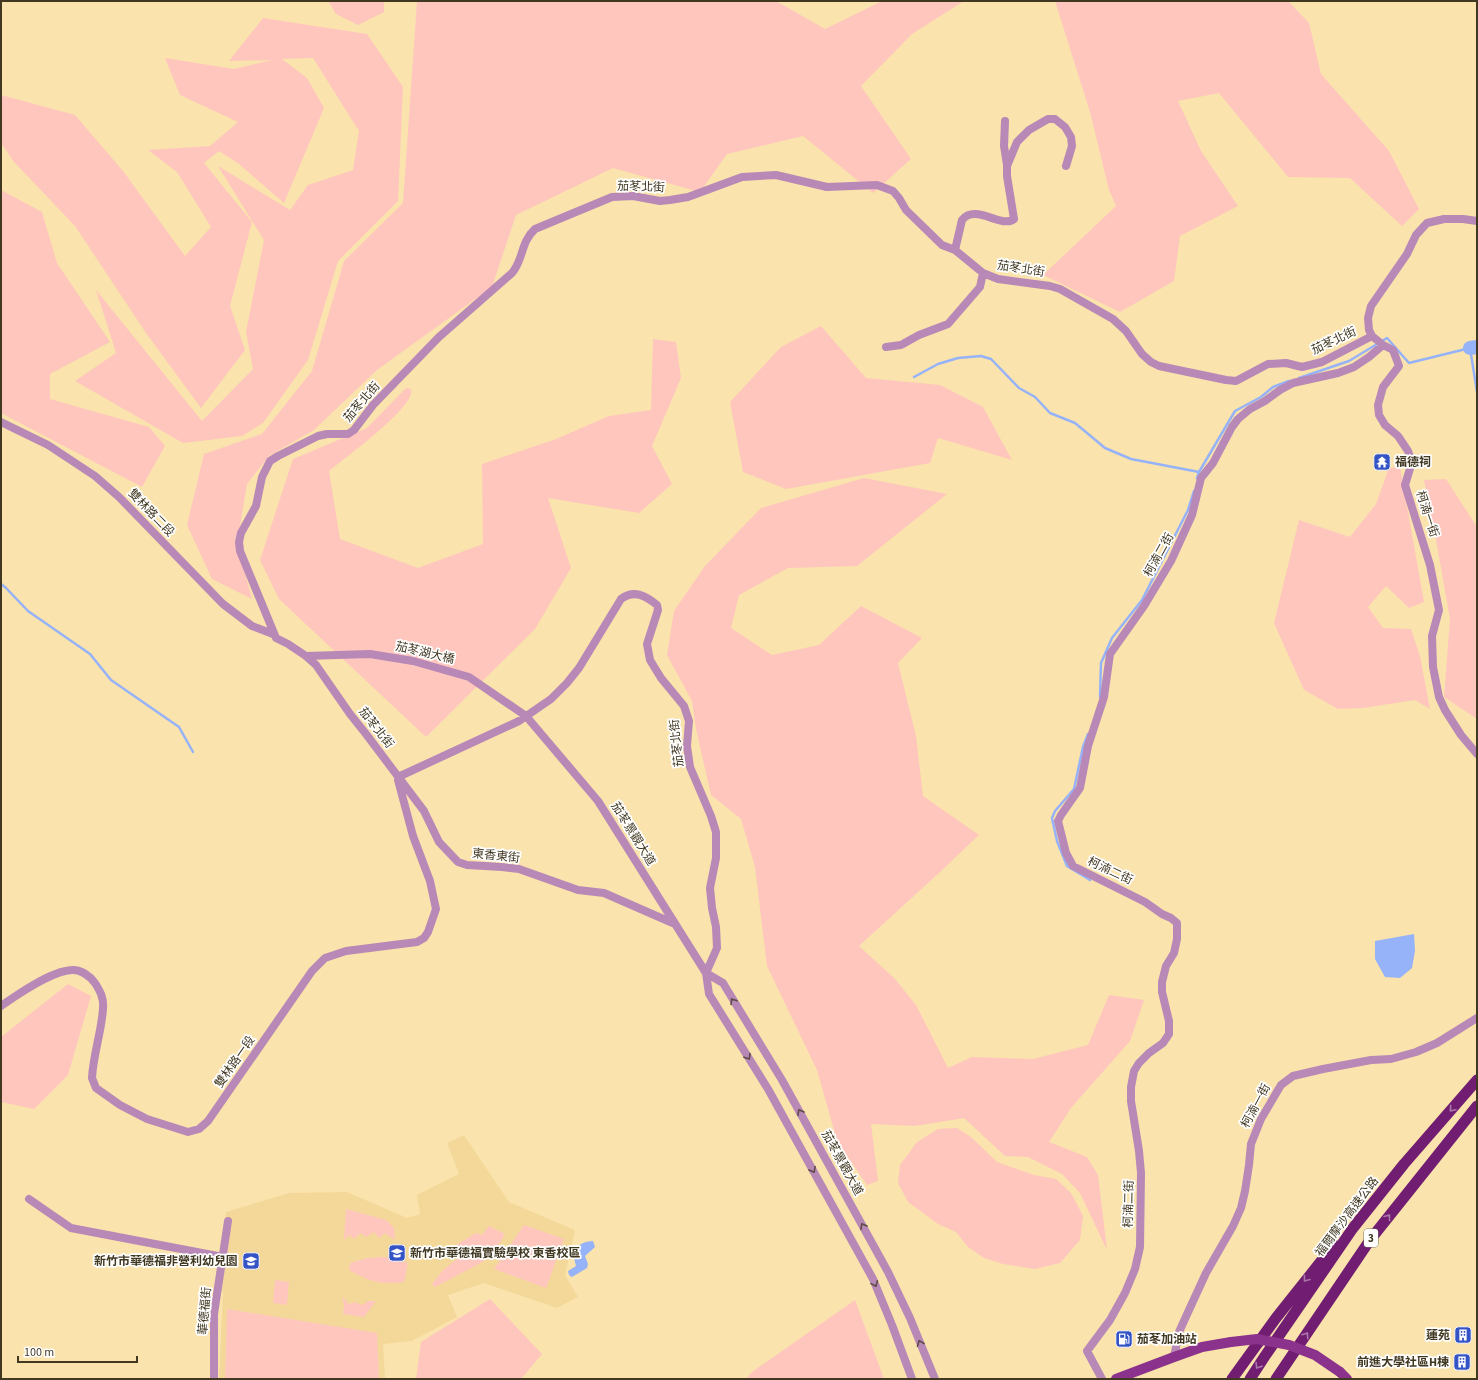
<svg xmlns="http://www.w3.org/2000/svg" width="1478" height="1380" font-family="'Source Sans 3','Noto Sans TC',sans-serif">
<rect width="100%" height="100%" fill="#fae3ac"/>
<path fill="#f3d89a" d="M464,1135L509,1202L575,1230L565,1275L578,1297L557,1308L484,1283L448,1295L457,1317L412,1341L383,1344L385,1379H219L223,1292L221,1290L223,1279L226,1212L289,1193L347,1192L407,1218L420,1214L417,1195L459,1174L447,1143Z"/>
<path fill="#ffc6be" d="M328,1H384V12L358,25L336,14Z
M417,1H776L825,29L882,1H964L912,34L861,86L911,159L873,193L803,136L727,154L700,192L613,168L516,215L492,287L377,370L314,430L269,456L247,484L237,544L252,599L212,579L187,525L204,454L262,434L312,371L344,261L403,203Z
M1055,1H1288L1309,23L1321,74L1389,151L1419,209L1402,226L1350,178L1288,177L1219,93L1178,101L1201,151L1238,206L1180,236L1174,281L1120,312L1043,275L1116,206L1109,190L1090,112Z
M263,18L367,34L403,87L398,201L338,261L308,360L263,423L242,436L183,443L75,381L116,353L96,290L202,421L253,369L246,332L264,240L218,166L290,210L308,185L353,170L359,131L313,58L282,59L307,78L324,108L284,203L239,164L219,151L204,163L252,222L230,306L245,350L201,408L146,333L75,226L14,162L1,143V95L75,115L123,171L185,256L211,227L177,172L148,150L210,146L238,122L180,95L165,58L234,69L272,60L229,61Z
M1,190L42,212L57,263L110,342L50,374V399L149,427L165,446L142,487L1,413Z
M821,326L866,378L940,385L983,407L1012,460L938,438L930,463L786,489L743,472L730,402L781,347Z
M653,339L676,342L681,378L652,446L672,484L639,513L548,498L571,568L535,629L426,737L279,599L260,560L293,459L367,428L405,389L407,388L411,389C417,406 343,459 329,471L340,539L418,568L483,544L482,464L556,439L609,416L651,410Z
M1400,467L1424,602L1409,608L1386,586L1368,607L1383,628L1411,629L1420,656L1430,709L1415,700L1363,708L1338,709L1304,690L1274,623L1299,520L1350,537L1376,504L1389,468Z
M864,478L947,494L857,566L788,568L739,595L731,628L772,655L819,645L861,606L922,638L898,663L916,736L923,796L979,835L939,873L859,946L895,979L916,1005L948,1068L972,1057L1033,1059L1088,1045L1109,995L1144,1000L1130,1041L1071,1108L1049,1142L1087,1157L1098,1175L1107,1250L1080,1193L1062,1174L1028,1157L1005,1156L964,1118L915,1126L871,1124L878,1181L867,1185L837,1141L817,1070L767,966L755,867L741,819L711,795L696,729L692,701L667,655L674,611L705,566L761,508Z
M1446,479L1477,527V719L1444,697L1450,619L1436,540L1424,480Z
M68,984L91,996L68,1075L34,1109L1,1102V1037Z
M957,1128L971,1137L997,1162L1034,1175L1056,1179L1071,1193L1083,1216L1080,1240L1060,1263L1035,1269L1003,1264L984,1258L968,1247L956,1232L938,1224L908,1202L898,1183L900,1165L917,1142L938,1129Z
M346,1209L386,1220L394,1228L395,1240L385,1233L379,1238L374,1232L366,1237L361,1233L354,1239L349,1235L344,1240Z
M524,1225L564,1239L546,1288L494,1269Z
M489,1226L505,1234L495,1251L481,1263L435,1287L432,1284L443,1270L461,1256V1248L456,1245L476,1233L482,1235Z
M381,1257L392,1258L408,1263L404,1282C380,1285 371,1282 349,1270L350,1263L367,1258Z
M275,1280L289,1282L287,1305L273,1303Z
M342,1296L349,1304L355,1302L362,1305L368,1301H376L364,1317L343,1314L344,1305Z
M490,1299L542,1354L521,1379H416L421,1342Z
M855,1300L884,1379H746L752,1372Z
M227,1309L377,1333L379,1379H225Z"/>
<path fill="#96b2f8" d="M1414,934L1415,951L1412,968L1400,978L1385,977L1375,959V941Z
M593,1241L595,1247L585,1256L588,1264L587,1268L572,1277L569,1275L568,1271L576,1266L573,1254C578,1244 582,1242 593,1241Z"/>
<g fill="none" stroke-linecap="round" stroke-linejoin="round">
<path stroke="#96b2f8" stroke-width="2.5" d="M914,377L938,364L958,358L981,356L991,359L1019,388L1035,397L1050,413L1075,423L1105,448L1131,459L1199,472
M1299,378L1349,361L1387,338L1409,363L1470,348L1477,392
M1197,478L1199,472L1235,411L1261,397L1273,387L1289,381
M1,584L6,588L28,611L90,654L111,680L179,727L193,752
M1100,697L1101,663L1112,638L1142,600L1188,510L1194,491
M1088,734L1083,747L1074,789L1055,811L1052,818L1057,841L1067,866L1090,880"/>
<path stroke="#96b2f8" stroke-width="14" d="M1470,348L1477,347"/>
<path stroke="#b888b7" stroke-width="8" d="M1005,121L1004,146L1007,165
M1477,221L1463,219H1444L1427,223L1416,235L1407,254L1371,306L1368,318L1369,330L1372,336L1383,345L1393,350L1399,366L1383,387L1378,405L1379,415L1385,425L1398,436L1408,451L1412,462L1405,485L1430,565L1439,610L1432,636L1433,667L1439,697L1445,710L1461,735L1477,754
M955,250L962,220C976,203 1001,229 1014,219L1007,176V166L1017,142L1029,130L1048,119H1055L1065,127L1071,137L1072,146L1066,166
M886,347L901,345L919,335L948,324L980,287L983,273
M1,422L48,445L95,476L119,497L223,604L252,626L273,634
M306,656L370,654L413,661L469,677L526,716L598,801L706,973L709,994L768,1089L873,1279L892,1325L912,1379
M398,777L519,721L551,699L567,683L579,668L621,599C634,589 646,596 657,605L658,610L647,644L650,660L661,678L684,706L689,721L687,746L690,767L711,816L716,832V858L710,888L712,908L716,927L717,948L706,973
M675,924L604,893L578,890L519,869L502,867L467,865L458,862L439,842L424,811L366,734L350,714L316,665L306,656L288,644L276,638L240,551L239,542L241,533L256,506L262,477L270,461L278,456L318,436L327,434H348L354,430L373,405L439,337L512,273C524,259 520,243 535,229L612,197L633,196L660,201L670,200L688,197L742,177L776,175L827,187L877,185L893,191L899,198L906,210L942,245L955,250L983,273L998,279L1050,286L1060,289L1113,319L1126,331L1142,354L1151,362L1159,366L1226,380L1236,381L1268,364L1286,363L1302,367L1322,362L1372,336
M706,973L723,983L782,1080L888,1272L910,1318L935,1379
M1,1006C18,994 51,971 72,970C80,969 90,976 95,983C100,991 104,998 103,1008C102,1030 93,1055 92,1078L96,1088L120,1105L147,1119L188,1132L199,1129L208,1121L312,971L325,958L346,951L417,942L424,938L428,932L436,909L430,881L413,836L398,780
M29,1199L71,1228L223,1257
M1174,1357L1179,1332L1189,1310L1206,1273L1233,1226L1241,1208L1245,1191L1249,1165L1251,1144L1261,1119L1281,1085L1293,1076L1323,1069L1371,1060L1391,1059L1416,1052L1437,1043L1477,1018
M214,1379V1314L228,1221
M1102,1379L1087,1351L1110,1320L1125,1293L1135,1269L1140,1247L1141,1173L1139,1151L1131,1101V1087L1134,1071L1139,1063L1149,1053L1163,1043L1169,1034V1021L1162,992V982L1166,966L1174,953L1177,939V923L1171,918L1162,914L1145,902L1073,866L1066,853L1058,821L1061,815L1080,788L1088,746L1104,697L1110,654L1144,606L1171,561L1192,515L1201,478L1213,463L1232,427L1238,419L1250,409L1265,401L1280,390L1293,383L1338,373L1354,367L1369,357L1383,345"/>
<path stroke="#8b328c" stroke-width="10" d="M1340,1372L1347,1379
M1116,1379L1174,1357L1202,1347L1231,1342"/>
<path stroke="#711d72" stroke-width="11" d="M1232,1379L1276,1318L1334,1245
M1250,1379L1265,1356L1353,1228L1404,1164L1477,1080
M1276,1379L1370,1240L1477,1106"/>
<path stroke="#8b328c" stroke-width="10" d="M1231,1342L1257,1339L1289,1345L1315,1355L1340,1372"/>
</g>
<defs><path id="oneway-chevron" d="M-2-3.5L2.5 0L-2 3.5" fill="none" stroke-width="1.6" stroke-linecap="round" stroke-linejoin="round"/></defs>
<g stroke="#5f4c47">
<use href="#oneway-chevron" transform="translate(733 1001) rotate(-122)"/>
<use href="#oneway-chevron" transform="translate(748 1057) rotate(58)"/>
<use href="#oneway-chevron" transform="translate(800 1112) rotate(-119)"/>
<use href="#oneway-chevron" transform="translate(813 1170) rotate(61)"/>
<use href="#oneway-chevron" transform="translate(863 1226) rotate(-119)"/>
<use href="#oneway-chevron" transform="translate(875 1284) rotate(66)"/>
<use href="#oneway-chevron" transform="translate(920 1343) rotate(-112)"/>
</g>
<g stroke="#a7a">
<use href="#oneway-chevron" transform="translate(1452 1109) rotate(131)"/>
<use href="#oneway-chevron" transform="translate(1388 1217) rotate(-52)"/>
<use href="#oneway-chevron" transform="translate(1306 1279) rotate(128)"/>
<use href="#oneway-chevron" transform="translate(1306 1335) rotate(-56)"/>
<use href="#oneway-chevron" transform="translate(1258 1366) rotate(122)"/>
</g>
<defs>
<symbol id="temple-square" viewBox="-11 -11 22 22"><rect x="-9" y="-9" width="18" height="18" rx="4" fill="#3454c5" stroke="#fff"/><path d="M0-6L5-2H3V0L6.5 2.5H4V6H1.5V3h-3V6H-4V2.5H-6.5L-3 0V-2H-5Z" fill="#fff"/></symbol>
<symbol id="school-square" viewBox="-11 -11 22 22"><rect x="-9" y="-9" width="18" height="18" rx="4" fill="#3454c5" stroke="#fff"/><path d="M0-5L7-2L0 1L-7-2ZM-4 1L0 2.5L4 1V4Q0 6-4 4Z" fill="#fff"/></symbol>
<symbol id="building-square" viewBox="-11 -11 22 22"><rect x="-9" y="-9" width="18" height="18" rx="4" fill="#3454c5" stroke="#fff"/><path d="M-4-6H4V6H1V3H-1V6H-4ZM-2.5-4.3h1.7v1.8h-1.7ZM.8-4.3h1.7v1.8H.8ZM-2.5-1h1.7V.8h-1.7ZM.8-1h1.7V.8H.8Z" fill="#fff"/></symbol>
<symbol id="fuel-square" viewBox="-11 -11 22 22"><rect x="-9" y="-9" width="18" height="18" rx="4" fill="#3454c5" stroke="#fff"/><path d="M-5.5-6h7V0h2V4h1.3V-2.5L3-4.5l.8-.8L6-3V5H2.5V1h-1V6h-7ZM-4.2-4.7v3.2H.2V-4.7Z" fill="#fff"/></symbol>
</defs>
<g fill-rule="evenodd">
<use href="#temple-square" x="1372" y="452" width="20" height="20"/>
<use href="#school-square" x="387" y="1243" width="20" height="20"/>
<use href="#school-square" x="241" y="1251" width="20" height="20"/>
<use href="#building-square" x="1453" y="1325" width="20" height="20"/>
<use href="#fuel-square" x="1114" y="1329" width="20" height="20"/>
<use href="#building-square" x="1452" y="1352" width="20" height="20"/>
</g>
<g text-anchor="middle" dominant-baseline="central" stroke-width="3.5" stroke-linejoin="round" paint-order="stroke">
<rect fill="#fff" stroke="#7a7464" stroke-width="1" x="1364" y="1229" width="14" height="18" rx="3"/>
<g font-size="11" font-weight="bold" fill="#413822">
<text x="1371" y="1238">3</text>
</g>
<g font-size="12" fill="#413822" stroke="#fff">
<text transform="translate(641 187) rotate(2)">茄苳北街</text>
<text transform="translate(1021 269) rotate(9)">茄苳北街</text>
<text transform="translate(1334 341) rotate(-25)">茄苳北街</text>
<text transform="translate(362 402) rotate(-49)">茄苳北街</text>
<text transform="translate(151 513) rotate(46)">雙林路二段</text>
<text transform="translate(1427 514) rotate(72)">柯湳一街</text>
<text transform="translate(1159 555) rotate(-61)">柯湳二街</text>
<text transform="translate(425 653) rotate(13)">茄苳湖大橋</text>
<text transform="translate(376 728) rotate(52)">茄苳北街</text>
<text transform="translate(677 743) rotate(-96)">茄苳北街</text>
<text transform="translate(633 834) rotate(58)">茄苳景觀大道</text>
<text transform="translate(496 856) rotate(6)">東香東街</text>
<text transform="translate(1110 871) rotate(25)">柯湳二街</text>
<text transform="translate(235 1062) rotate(-55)">雙林路一段</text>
<text transform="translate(1256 1106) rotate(-62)">柯湳一街</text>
<text transform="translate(842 1163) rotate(61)">茄苳景觀大道</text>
<text transform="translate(1129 1204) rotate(-89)">柯湳二街</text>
<text transform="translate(1347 1217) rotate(-53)">福爾摩沙高速公路</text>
<text transform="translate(205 1311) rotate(-85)">華德福街</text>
</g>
<g font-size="12" font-weight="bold" fill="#413822" stroke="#fff" text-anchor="start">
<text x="1395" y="462">福德祠</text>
<text x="410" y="1253">新竹市華德福實驗學校 東香校區</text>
<text x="238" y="1261" text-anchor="end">新竹市華德福非營利幼兒園</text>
<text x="1450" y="1335" text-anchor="end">蓮苑</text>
<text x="1137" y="1339">茄苳加油站</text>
<text x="1449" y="1362" text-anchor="end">前進大學社區H棟</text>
</g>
</g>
<rect width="1478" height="1380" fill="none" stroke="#413822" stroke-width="4"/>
<path d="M18 1356v6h119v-6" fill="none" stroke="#413822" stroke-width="2"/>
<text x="24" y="1356" font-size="12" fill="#413822" stroke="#ffffff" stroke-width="3" paint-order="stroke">100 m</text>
</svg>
